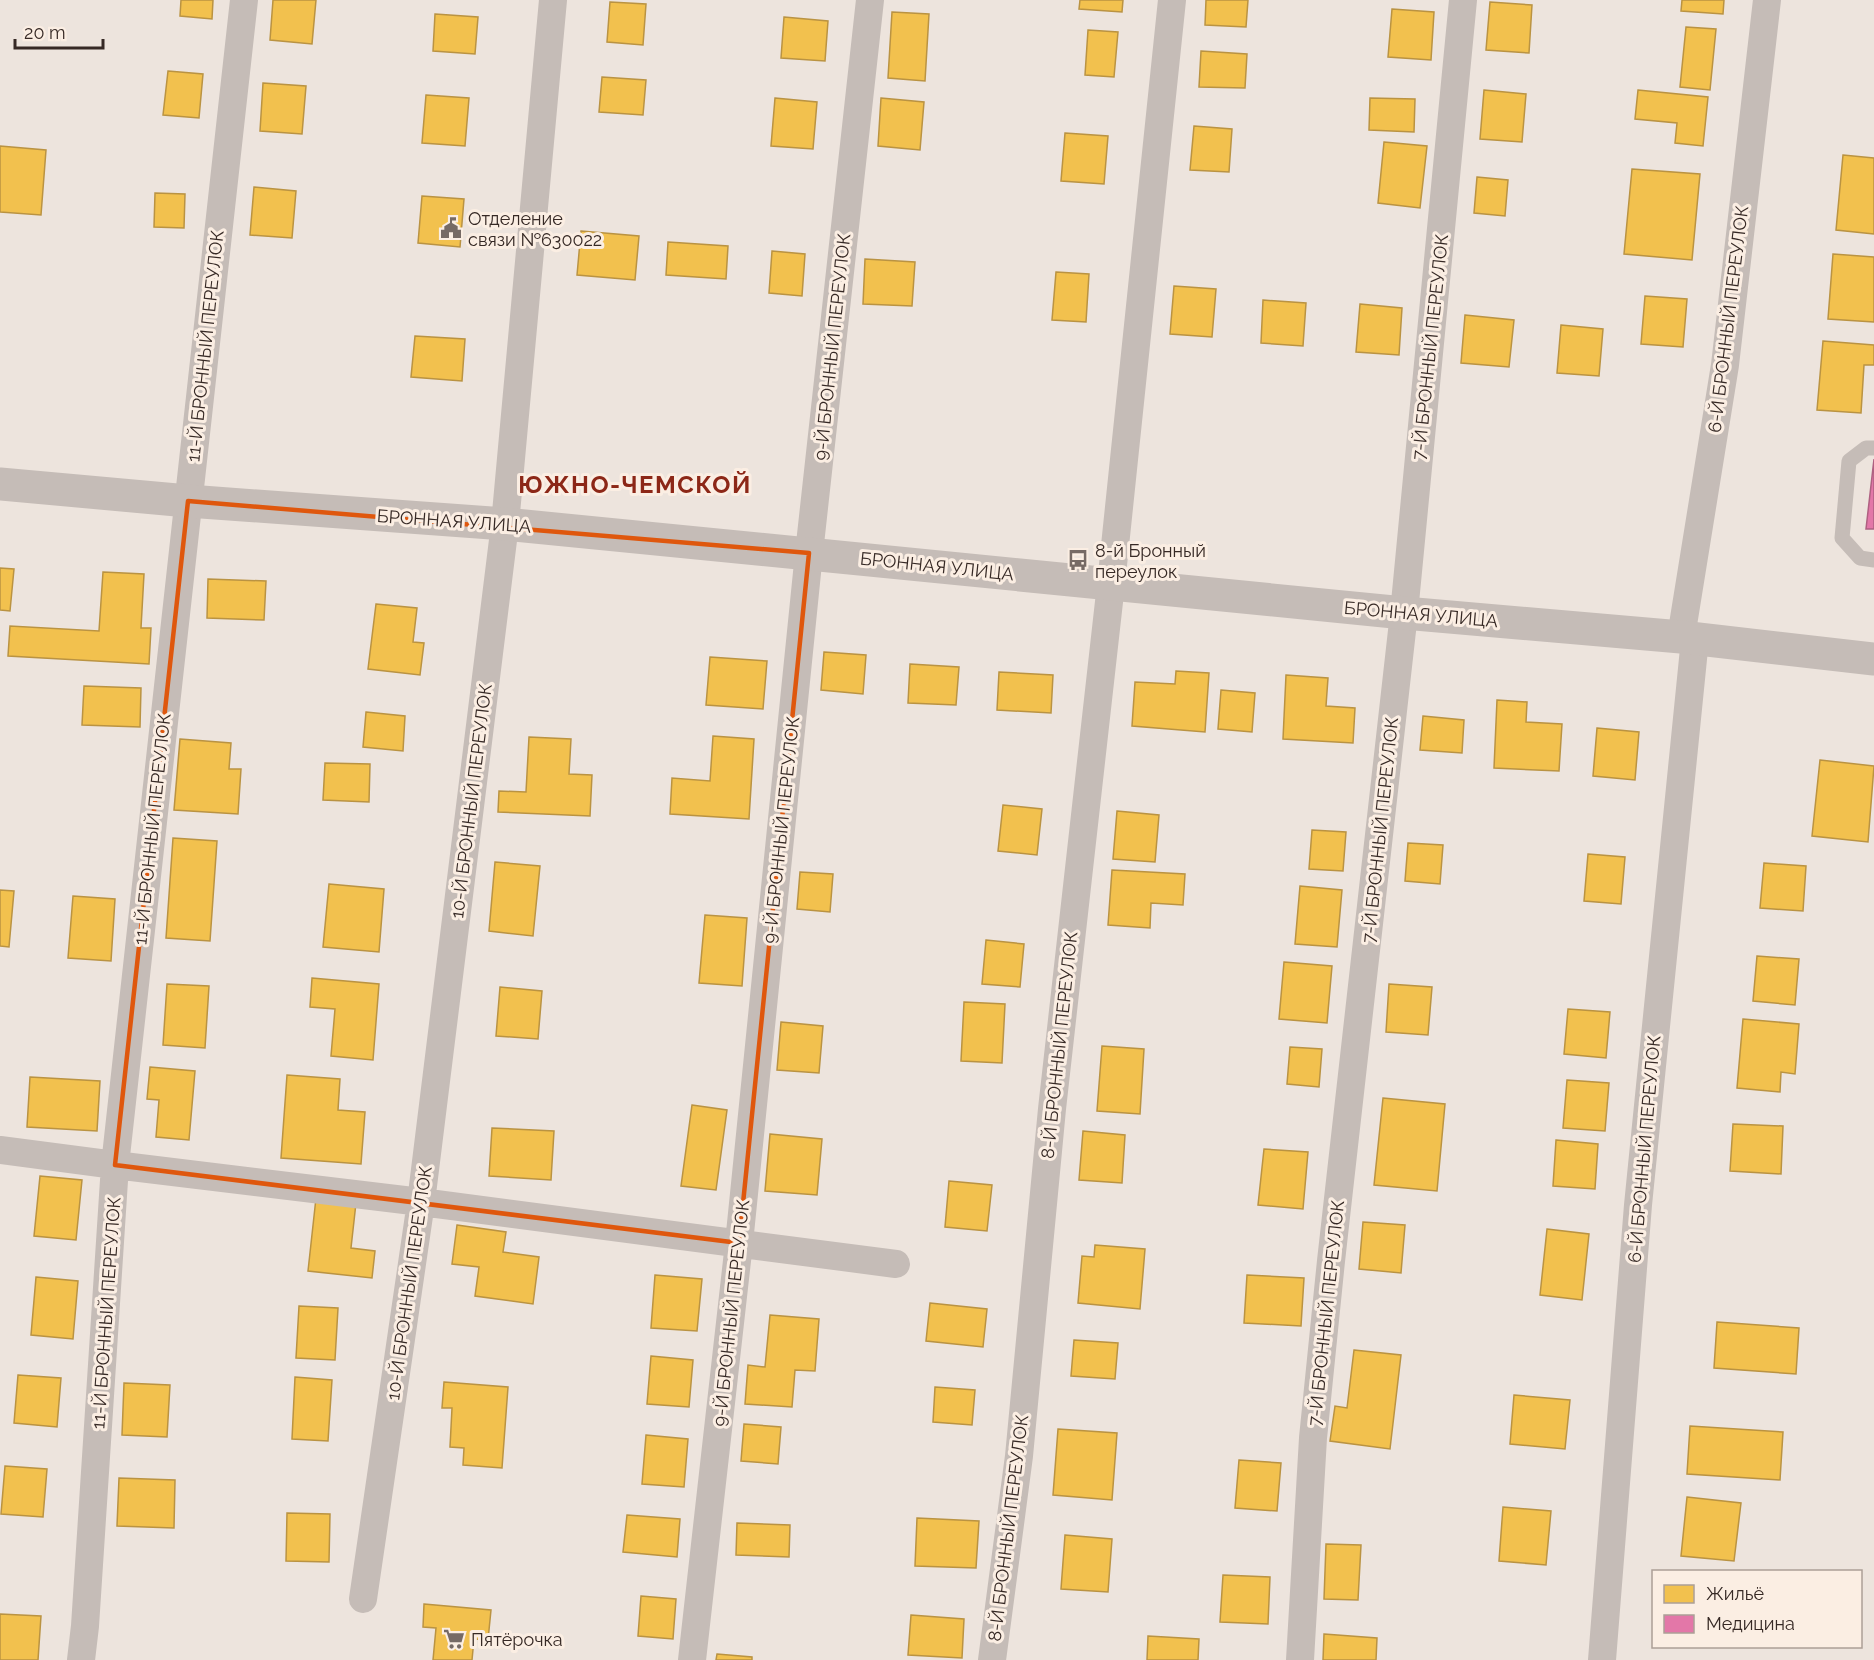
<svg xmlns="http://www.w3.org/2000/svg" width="1874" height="1660" font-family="Raleway,sans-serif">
<rect width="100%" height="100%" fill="#ede4dd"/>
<path fill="#f2c14e" stroke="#ba9342" stroke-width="1.5" d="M181,0H213L212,19L180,16Z
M273,0H316L312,44L270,40Z
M1080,0H1123L1122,12L1079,9Z
M1206,0H1248L1246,27L1205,25Z
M1682,0H1724L1723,14L1681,11Z
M610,2L646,4L643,45L607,42Z
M1490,2L1532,5L1529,53L1486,50Z
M1392,9L1434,12L1431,60L1388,57Z
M892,12L929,14L925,81L888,78Z
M435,14L478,17L475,54L433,51Z
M784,17L828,21L825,61L781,58Z
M1686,27L1716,29L1710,90L1680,87Z
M1088,30L1118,32L1114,77L1085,75Z
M1201,51L1247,54L1245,88L1199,87Z
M168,71L203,74L199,118L163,115Z
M602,77L646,80L643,115L599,112Z
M263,83L306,86L302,134L260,131Z
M1484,90L1526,94L1522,142L1480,139Z
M1638,90L1708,97L1703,146L1675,143L1677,123L1635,119Z
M426,95L469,98L465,146L422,143Z
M775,98L817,102L813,149L771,146Z
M881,98L924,102L920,150L878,146Z
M1370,98L1415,99L1414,132L1369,130Z
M1194,126L1232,129L1229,172L1190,170Z
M1065,133L1108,136L1104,184L1061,181Z
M1384,142L1427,146L1420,208L1378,203Z
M0,146L46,150L41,215L0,212Z
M1843,155L1874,158V234L1836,230Z
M1632,169L1700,174L1692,260L1624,254Z
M1477,177L1508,180L1505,216L1474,213Z
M254,187L296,191L292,238L250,235Z
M155,193L185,194L184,228L154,227Z
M422,196L464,199L460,247L418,243Z
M581,231L639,236L635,280L577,275Z
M668,242L728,246L726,279L666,275Z
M772,251L805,254L802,296L769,293Z
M1833,254L1874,257V322L1828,319Z
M865,259L915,262L912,306L863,304Z
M1056,272L1089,274L1086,322L1052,320Z
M1174,286L1216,289L1212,337L1170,334Z
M1645,296L1687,299L1683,347L1641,344Z
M1263,300L1306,303L1303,346L1261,343Z
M1360,304L1402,308L1399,355L1356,352Z
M1465,315L1514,320L1509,367L1461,363Z
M1561,325L1603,329L1599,376L1557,373Z
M415,336L465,339L462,381L411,377Z
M1823,341L1874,345V365H1864L1861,413L1817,410Z
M0,568L14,569L10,611L0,610Z
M103,572L144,574L141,628H151L149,664L8,656L10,626L99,631Z
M208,579L266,581L264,620L207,618Z
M376,604L417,608L413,642L424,643L420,675L368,669Z
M824,652L866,655L863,694L821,690Z
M710,657L767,661L763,709L706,705Z
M910,664L959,667L956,705L908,703Z
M1176,671L1209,673L1205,732L1132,726L1135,682L1175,684Z
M999,672L1053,675L1051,713L997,710Z
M1286,675L1328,678L1326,706L1355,708L1353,743L1283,739Z
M84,686L141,688L140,727L82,725Z
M1221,690L1255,693L1252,732L1218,729Z
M1497,700L1527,702L1526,722L1562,724L1559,771L1494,768Z
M366,712L405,716L403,751L363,747Z
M1423,716L1464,720L1462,753L1420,750Z
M1597,728L1639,732L1635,780L1593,776Z
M713,736L754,739L749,819L670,814L672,778L710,781Z
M529,737L571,739L569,774L592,775L590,816L498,812L499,791L526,792Z
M180,739L231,743L229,769H241L238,814L174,810Z
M1820,760L1874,766L1868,842L1812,836Z
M325,763L370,764L369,802L323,800Z
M1003,805L1042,809L1037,855L998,851Z
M1117,811L1159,815L1155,862L1113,859Z
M1312,830L1346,832L1343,871L1309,869Z
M173,838L217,841L210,941L166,938Z
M1408,843L1443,845L1440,884L1405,881Z
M1588,854L1625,857L1621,904L1584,901Z
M495,862L540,866L533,936L489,931Z
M1764,863L1806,866L1803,911L1760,908Z
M1112,870L1185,874L1183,905L1151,903L1150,928L1108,925Z
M800,872L833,874L830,912L797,909Z
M329,884L384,889L379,952L323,947Z
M1300,886L1342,890L1337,947L1295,944Z
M0,890L14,891L9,947L0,946Z
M73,896L115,899L111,961L68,958Z
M705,915L747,918L742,986L699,983Z
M986,940L1024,944L1020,987L982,984Z
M1757,956L1799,959L1795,1005L1753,1001Z
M1284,962L1332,966L1327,1023L1279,1019Z
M312,978L379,984L373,1060L331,1056L335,1009L310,1007Z
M167,984L209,986L205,1048L163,1045Z
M1389,984L1432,987L1428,1035L1386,1032Z
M500,987L542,991L538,1039L496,1036Z
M964,1002L1005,1004L1002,1063L961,1061Z
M1568,1009L1610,1012L1606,1058L1564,1054Z
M1743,1019L1799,1024L1795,1074L1781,1072L1780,1092L1737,1088Z
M781,1022L823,1026L819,1073L777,1070Z
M1102,1046L1144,1049L1140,1114L1097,1111Z
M1290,1047L1322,1049L1319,1087L1287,1084Z
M150,1067L195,1071L189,1140L156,1137L159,1100L147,1099Z
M287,1075L340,1079L338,1110L365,1112L361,1164L281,1158Z
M30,1077L100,1081L97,1131L27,1127Z
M1567,1080L1609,1083L1605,1131L1563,1128Z
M1383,1098L1445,1104L1437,1191L1374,1185Z
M692,1105L727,1110L716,1190L681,1186Z
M1733,1124L1783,1126L1781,1174L1730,1171Z
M492,1128L554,1131L551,1180L489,1176Z
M1083,1131L1125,1135L1122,1183L1079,1180Z
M770,1134L822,1139L817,1195L765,1191Z
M1556,1140L1598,1144L1595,1189L1553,1186Z
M1264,1149L1308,1152L1303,1209L1258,1205Z
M40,1176L82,1180L76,1240L34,1236Z
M949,1181L992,1185L987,1231L945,1227Z
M316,1198L356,1203L351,1248L375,1251L372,1278L308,1271Z
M1363,1222L1405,1225L1401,1273L1359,1269Z
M457,1225L506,1232L503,1252L539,1257L533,1304L475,1296L479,1267L452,1264Z
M1547,1229L1589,1234L1582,1300L1540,1295Z
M1095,1245L1145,1249L1140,1309L1078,1303L1082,1256L1094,1257Z
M655,1275L702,1279L697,1331L651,1328Z
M1247,1275L1304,1278L1301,1326L1244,1323Z
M36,1277L78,1281L73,1339L31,1335Z
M930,1303L987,1309L983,1347L926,1341Z
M299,1306L338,1308L335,1360L296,1358Z
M770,1315L819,1319L815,1371L795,1370L792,1407L745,1404L748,1365L765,1367Z
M1717,1322L1799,1328L1796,1374L1714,1368Z
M1074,1340L1118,1343L1115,1379L1071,1376Z
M1354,1350L1401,1355L1390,1449L1330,1441L1335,1406L1347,1408Z
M651,1356L693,1360L689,1407L647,1404Z
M18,1375L61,1378L57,1427L14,1423Z
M295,1377L332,1380L328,1441L292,1439Z
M444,1382L508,1387L502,1468L463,1465L464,1448L450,1447L452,1408H442Z
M124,1383L170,1385L167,1437L122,1435Z
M935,1387L975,1390L972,1425L933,1422Z
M1514,1395L1570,1400L1565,1449L1510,1444Z
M744,1424L781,1427L778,1464L741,1461Z
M1690,1426L1783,1432L1780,1480L1687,1474Z
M1058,1429L1117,1433L1112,1500L1053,1495Z
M646,1435L688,1439L684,1487L642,1484Z
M1239,1460L1281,1463L1277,1511L1235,1508Z
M5,1466L47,1469L43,1517L1,1514Z
M119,1478L175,1480L174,1528L117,1526Z
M1687,1497L1741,1503L1734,1561L1681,1556Z
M1503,1507L1551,1511L1546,1565L1499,1561Z
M287,1513L330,1514L329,1562L286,1561Z
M627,1515L680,1519L677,1557L623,1552Z
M917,1518L979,1521L976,1568L915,1566Z
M737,1523L790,1525L789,1557L736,1555Z
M1065,1535L1112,1539L1108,1592L1061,1589Z
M1326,1544L1361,1545L1358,1600L1324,1599Z
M1223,1575L1270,1577L1268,1624L1220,1622Z
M641,1596L676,1599L673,1639L638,1636Z
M424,1604L491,1610L488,1640L474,1639L472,1660H433L436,1628L423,1627Z
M0,1614L41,1616L38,1660H0Z
M911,1615L964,1619L962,1658L908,1655Z
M1324,1634L1377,1638L1376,1660H1323Z
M1148,1636L1199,1639L1198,1660H1147Z
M717,1654L752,1657V1660H716Z"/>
<path fill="#e377a8" stroke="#af6081" stroke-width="1.5" d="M1874,459V529H1866Z"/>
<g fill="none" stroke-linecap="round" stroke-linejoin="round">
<path stroke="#c5bcb7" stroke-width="15" d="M1874,448H1866L1849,461L1842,538L1860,558L1874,560"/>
<path stroke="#c5bcb7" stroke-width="28" d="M1681,637L1725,365L1767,0
M0,1150L115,1165L421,1202L896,1264
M363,1599L421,1202L505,524L553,0
M81,1660L85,1626L115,1165L244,0
M692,1660L739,1243L809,553L870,0
M992,1660L1019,1456L1052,1109L1111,584L1172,0
M1300,1660L1313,1438L1331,1261L1404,613L1463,0
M1602,1660L1638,1205L1695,639"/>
<path stroke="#c5bcb7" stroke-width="33" d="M0,484L188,501L505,524L1404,613L1681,637L1874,659"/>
</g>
<path fill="none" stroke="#df570d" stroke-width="4.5" stroke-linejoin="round" d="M188,501L809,553L739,1243L115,1165Z"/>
<defs>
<symbol id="civic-bare" viewBox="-9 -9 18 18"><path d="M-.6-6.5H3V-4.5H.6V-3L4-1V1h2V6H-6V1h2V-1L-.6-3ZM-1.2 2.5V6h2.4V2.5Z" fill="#766a65" stroke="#fbeee3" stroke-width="2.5" paint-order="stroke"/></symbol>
<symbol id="bus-bare" viewBox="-9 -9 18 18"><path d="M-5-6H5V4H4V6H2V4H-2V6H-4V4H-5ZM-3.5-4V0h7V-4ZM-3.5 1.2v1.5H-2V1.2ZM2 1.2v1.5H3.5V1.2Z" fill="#766a65" stroke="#fbeee3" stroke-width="2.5" paint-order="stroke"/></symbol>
<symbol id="supermarket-bare" viewBox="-9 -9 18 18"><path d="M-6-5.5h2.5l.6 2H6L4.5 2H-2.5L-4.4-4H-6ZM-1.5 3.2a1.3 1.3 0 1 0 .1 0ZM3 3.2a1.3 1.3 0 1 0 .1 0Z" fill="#766a65" stroke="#fbeee3" stroke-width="2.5" paint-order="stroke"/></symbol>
</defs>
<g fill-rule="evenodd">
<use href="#civic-bare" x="436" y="213" width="30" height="30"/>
<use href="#bus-bare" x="1063" y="545" width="30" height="30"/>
<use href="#supermarket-bare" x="439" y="1624" width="30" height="30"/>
</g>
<g text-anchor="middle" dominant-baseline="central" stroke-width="6" stroke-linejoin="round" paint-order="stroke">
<g font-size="18" fill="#362925" stroke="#fbeee3" text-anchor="start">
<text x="468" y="218">Отделение<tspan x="468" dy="21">связи №630022</tspan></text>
<text x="1095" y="550">8-й Бронный<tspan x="1095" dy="21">переулок</tspan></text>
<text x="471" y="1639">Пятёрочка</text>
</g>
<g font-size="18" fill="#362925" stroke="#fbeee3">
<text transform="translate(1728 319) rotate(-83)">6-Й БРОННЫЙ ПЕРЕУЛОК</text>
<text transform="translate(205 346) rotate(-84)">11-Й БРОННЫЙ ПЕРЕУЛОК</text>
<text transform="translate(832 347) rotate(-84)">9-Й БРОННЫЙ ПЕРЕУЛОК</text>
<text transform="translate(1430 347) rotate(-84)">7-Й БРОННЫЙ ПЕРЕУЛОК</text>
<text transform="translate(454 521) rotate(4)">БРОННАЯ УЛИЦА</text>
<text transform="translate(937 566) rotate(6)">БРОННАЯ УЛИЦА</text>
<text transform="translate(1421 614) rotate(5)">БРОННАЯ УЛИЦА</text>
<text transform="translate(471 801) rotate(-83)">10-Й БРОННЫЙ ПЕРЕУЛОК</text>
<text transform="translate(152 829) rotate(-84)">11-Й БРОННЫЙ ПЕРЕУЛОК</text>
<text transform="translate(781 830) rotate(-84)">9-Й БРОННЫЙ ПЕРЕУЛОК</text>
<text transform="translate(1380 830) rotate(-84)">7-Й БРОННЫЙ ПЕРЕУЛОК</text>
<text transform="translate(1059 1045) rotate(-84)">8-Й БРОННЫЙ ПЕРЕУЛОК</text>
<text transform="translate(1644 1149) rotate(-85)">6-Й БРОННЫЙ ПЕРЕУЛОК</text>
<text transform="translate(409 1283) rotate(-82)">10-Й БРОННЫЙ ПЕРЕУЛОК</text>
<text transform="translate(106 1313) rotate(-86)">11-Й БРОННЫЙ ПЕРЕУЛОК</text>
<text transform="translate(731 1313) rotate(-84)">9-Й БРОННЫЙ ПЕРЕУЛОК</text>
<text transform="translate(1326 1313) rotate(-84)">7-Й БРОННЫЙ ПЕРЕУЛОК</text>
<text transform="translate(1008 1528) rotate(-83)">8-Й БРОННЫЙ ПЕРЕУЛОК</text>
</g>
<g font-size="24" font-weight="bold" letter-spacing="1.5" fill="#8c2717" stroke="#fbeee3">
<text x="635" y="484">ЮЖНО-ЧЕМСКОЙ</text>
</g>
</g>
<rect x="1652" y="1570" width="210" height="78" fill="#fbeee3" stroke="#ac9f97" stroke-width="1.5"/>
<rect x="1664" y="1585" width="30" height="18" fill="#f2c14e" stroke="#ac9f97" stroke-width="1.5"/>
<text x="1706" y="1600" font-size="18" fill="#362925">Жильё</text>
<rect x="1664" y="1615" width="30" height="18" fill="#e377a8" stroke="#ac9f97" stroke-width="1.5"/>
<text x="1706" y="1630" font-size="18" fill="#362925">Медицина</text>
<path d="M15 39v9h88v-9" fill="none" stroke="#362925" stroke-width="3"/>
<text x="24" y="39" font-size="18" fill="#362925" stroke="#fbeee3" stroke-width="4.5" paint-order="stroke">20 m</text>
</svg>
